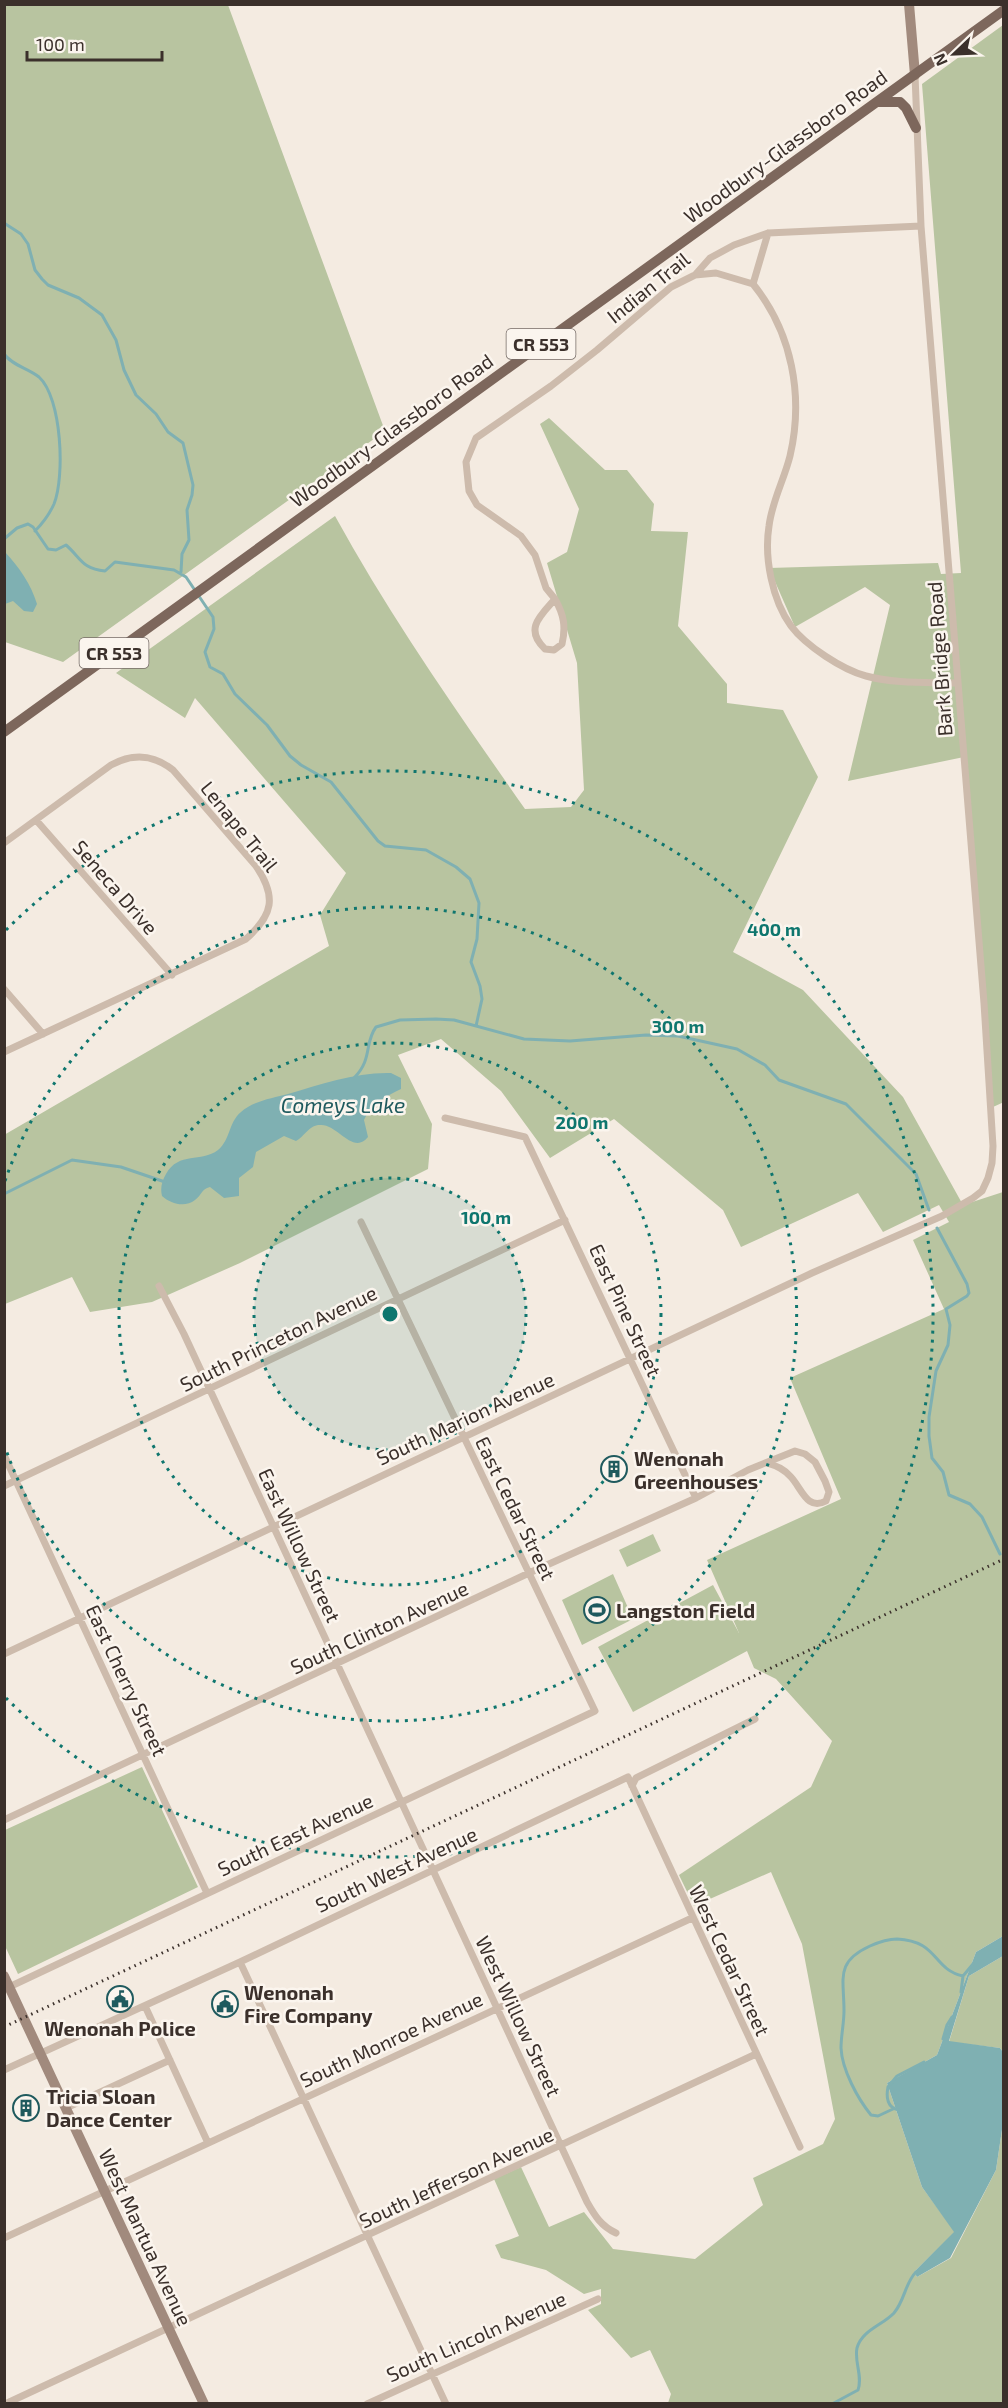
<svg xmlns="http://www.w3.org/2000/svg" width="1008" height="2408" font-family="'Exo 2',sans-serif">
<rect width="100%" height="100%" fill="#f4ebe1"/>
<path fill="#b8c4a0" d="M5,5H228L385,431L63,662L5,642Z
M1003,25L1004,1102L993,1107L964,757L848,781L890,605L865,587L795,627L769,568L938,563L941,574L961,573L922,84Z
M549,418L605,470H627L654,504L651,531L688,532L678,626L727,684V703L783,710L818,777L733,952L803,990L903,1097L963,1205L1003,1192V1936L976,1952L937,2055L887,2083L922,2187L955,2232L914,2272L917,2277L951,2258L996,2170L1003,2123V2403H668L671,2394L650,2350L631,2358L588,2310L601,2304V2289L584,2294L546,2270L501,2258L495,2245L519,2236L494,2179L521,2167L549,2227L584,2212L613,2249L695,2259L763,2205L753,2178L823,2144L835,2119L802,1944L771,1872L694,1906L679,1875L811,1787L832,1741L776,1679L754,1668L747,1651L633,1712L598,1647L713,1585L739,1633L707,1560L841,1499L790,1378L944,1309L913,1240L949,1222L939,1205L883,1232L858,1193L741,1247L723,1210L614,1119L550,1158L501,1091L441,1039L398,1055L432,1124L428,1169L240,1263L152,1302L90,1312L72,1277L5,1304L4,1135L329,946L320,915L346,873L195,698L185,718L116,673L335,516C391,618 458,713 525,809L571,807L584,790L577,663L547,563L567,552L579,509L540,424Z
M653,1534L661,1551L627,1567L619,1550Z
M613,1574L633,1619L582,1645L562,1600Z
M142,1767L198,1887L18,1974L5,1946V1830Z
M1003,1956V2052L1000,2048L949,2042L969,1976Z"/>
<path fill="#7fb0b2" d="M5,552C19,567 31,584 37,604L33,612L24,611L13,601L5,604Z
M391,1073L401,1078V1089C386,1096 370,1105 364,1120L368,1137C353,1156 337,1123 320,1125C309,1125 305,1136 296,1141L284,1136L256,1152L253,1167L239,1178V1196L224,1198L210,1187C201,1189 202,1195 195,1200C185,1208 171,1204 162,1196C160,1188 162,1181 166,1174C179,1151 201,1163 218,1150C231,1139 228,1123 241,1112C253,1101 273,1098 288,1094C321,1084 356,1072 391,1073Z
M1003,1936V1956L969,1976L949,2041L1000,2048L1003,2052V2123L996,2170L950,2258L917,2277L914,2272L954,2232L922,2187L887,2083L937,2055L976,1952Z"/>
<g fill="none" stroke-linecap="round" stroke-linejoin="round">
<path stroke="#7fb0b2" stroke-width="3" d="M4,223L21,234L28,244L35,270L42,279L48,285L79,298L102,315L116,340L124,370L136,395L156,414L168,432L183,443L193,485L192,495L187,510L189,540L182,554L181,572
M4,354C13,366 28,368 39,377C62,398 65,477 54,504C49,515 43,523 35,531
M4,539L17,528L28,524L33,527L48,549L56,550L66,545C81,558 82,569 105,571L115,562L174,570L186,577L213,617L214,629L205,652L210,667L223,674L235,694L267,725L290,756L301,765L331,782L378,841L385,846L426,850L456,867L470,879L479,903L477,939L471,962L480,986L482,999L476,1026
M354,1078C373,1059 364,1043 376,1027L400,1020L436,1019L454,1020L524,1039L570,1041L646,1035L678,1036L737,1049L765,1065L779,1080L846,1104L916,1174L929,1210
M4,1194L72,1160L121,1167L165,1182
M937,1228L967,1284L969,1293L967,1296L946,1309L950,1325L948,1345L936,1371L929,1417V1436L932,1458L943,1472L949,1495L970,1504L982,1517L1000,1554
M961,1992L963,1976L973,1964
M943,2039L947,2025L952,2017
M893,2109L878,2116L871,2115C858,2099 842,2070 841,2048C841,2036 844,2023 844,2011C844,1978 835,1962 870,1946C879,1942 887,1939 897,1939C939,1941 932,1969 963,1976
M899,2110C887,2108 886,2097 888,2087L897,2076L924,2062
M832,2404L858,2390C863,2376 854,2362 857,2348C862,2330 883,2325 894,2313C905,2300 905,2283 916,2272"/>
<path stroke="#cdbbac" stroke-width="7" d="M695,275L716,273L753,284C792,332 804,396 790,456C784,480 772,501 769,526C764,557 772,600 791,626C806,646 843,670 866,676C895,684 928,682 957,683
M753,284L768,233
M555,599L546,588L535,555L521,536L477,505L469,491L466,462L476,438L551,386L597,350L671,287L695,275L710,258L734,245L768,233L921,226
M555,599C564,615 566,627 562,644L554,650L545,649C524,629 540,616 555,599Z
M36,820L172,975
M4,843L111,765C133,753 153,754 173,770L256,866C277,897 273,915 246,939L4,1052
M4,989L43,1034
M445,1118L525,1137L696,1498
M159,1286L184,1334L587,2202C595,2216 601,2226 616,2233
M4,1455L207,1893
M4,1486L565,1220
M4,1654L812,1273L942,1216L973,1198L982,1191L988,1178L992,1163L993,1146L984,1003L921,226L915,75
M632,1786L636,1778L755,1719
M4,1820L529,1573L696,1498L748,1470L795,1451L805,1454L815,1462L825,1481L829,1492L826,1501C807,1511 802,1489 791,1477C784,1469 777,1466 767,1463
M240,1962L446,2404
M7,1988L595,1711L361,1222
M145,2006L208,2143
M4,2070L240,1962L628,1777L800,2147
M66,2108L170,2060
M4,2238L692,1918
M5,2404L756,2054
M367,2404L598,2299"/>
<path stroke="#a18a7d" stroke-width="10" d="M909,4L915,75
M4,1976L204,2404"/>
<path stroke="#7d675c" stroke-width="10" d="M877,102H900L906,108L916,128
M4,732L1004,10"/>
<path stroke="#3b302b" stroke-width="3" stroke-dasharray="1.5 4.5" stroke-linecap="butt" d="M4,2027L1004,1559"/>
</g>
<circle cx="390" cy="1314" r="136" fill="#0f766e" fill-opacity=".12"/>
<g fill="none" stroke="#0f766e" stroke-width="3" stroke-dasharray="3 6">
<circle cx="390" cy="1314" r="136"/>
<circle cx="390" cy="1314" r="271"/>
<path d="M5 1181A407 407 0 1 1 5 1447"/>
<path d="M6 930A543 543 0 1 1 6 1698"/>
</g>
<defs>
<symbol id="building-ring" viewBox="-11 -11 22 22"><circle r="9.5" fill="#fbf5ee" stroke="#1f5a5e" stroke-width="1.5"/><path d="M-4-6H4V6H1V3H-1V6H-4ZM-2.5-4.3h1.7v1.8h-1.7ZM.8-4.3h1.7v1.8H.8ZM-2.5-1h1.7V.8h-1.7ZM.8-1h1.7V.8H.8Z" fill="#1f5a5e"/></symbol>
<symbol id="stadium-ring" viewBox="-11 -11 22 22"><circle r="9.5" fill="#fbf5ee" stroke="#1f5a5e" stroke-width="1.5"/><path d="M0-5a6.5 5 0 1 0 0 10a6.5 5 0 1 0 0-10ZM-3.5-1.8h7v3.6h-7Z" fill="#1f5a5e"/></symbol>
<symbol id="civic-ring" viewBox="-11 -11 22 22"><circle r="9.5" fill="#fbf5ee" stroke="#1f5a5e" stroke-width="1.5"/><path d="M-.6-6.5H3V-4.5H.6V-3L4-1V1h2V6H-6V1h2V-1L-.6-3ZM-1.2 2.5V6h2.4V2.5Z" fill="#1f5a5e"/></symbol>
</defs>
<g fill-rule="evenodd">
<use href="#building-ring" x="599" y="1454" width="30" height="30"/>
<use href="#stadium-ring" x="582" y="1595" width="30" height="30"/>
<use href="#civic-ring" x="105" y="1984" width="30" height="30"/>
<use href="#civic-ring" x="210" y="1989" width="30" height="30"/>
<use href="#building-ring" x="11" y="2093" width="30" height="30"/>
</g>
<g text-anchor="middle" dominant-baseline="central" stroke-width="5" stroke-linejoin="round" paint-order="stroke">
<g fill="#fbf5ee" stroke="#756b66" stroke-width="1.5">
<rect x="506.5" y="329" width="69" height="30" rx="4.5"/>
<rect x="79.5" y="638" width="69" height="30" rx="4.5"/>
</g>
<g font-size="18" font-weight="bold" fill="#3b302b">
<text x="541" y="344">CR 553</text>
<text x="114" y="653">CR 553</text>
</g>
<g font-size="20" fill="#3b302b" stroke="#fbf5ee">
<text transform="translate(785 146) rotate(-36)">Woodbury-Glassboro Road</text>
<text transform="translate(648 287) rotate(-39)">Indian Trail</text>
<text transform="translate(391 430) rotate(-36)">Woodbury-Glassboro Road</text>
<text transform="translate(939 659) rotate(-94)">Bark Bridge Road</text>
<text transform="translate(240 826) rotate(51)">Lenape Trail</text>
<text transform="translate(116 887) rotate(49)">Seneca Drive</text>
<text transform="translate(626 1310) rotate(65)">East Pine Street</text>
<text transform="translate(278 1338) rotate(-26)">South Princeton Avenue</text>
<text transform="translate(465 1418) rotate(-25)">South Marion Avenue</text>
<text transform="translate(516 1508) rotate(64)">East Cedar Street</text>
<text transform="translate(300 1545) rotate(65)">East Willow Street</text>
<text transform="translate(379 1627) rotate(-25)">South Clinton Avenue</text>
<text transform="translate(127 1680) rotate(65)">East Cherry Street</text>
<text transform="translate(295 1834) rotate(-25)">South East Avenue</text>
<text transform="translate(396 1869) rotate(-25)">South West Avenue</text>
<text transform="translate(730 1960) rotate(65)">West Cedar Street</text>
<text transform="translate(519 2016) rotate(65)">West Willow Street</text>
<text transform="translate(391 2039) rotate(-25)">South Monroe Avenue</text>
<text transform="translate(456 2177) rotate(-25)">South Jefferson Avenue</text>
<text transform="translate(146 2237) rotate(65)">West Mantua Avenue</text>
<text transform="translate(476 2336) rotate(-24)">South Lincoln Avenue</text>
</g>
<g font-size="20" font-weight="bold" fill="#3b302b" stroke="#fbf5ee" text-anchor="start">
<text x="634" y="1458">Wenonah<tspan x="634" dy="23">Greenhouses</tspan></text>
<text x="616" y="1610">Langston Field</text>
<text x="244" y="1992">Wenonah<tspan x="244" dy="23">Fire Company</tspan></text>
<text x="120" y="2028" text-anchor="middle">Wenonah Police</text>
<text x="46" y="2096">Tricia Sloan<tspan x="46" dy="23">Dance Center</tspan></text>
</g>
<g font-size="21" font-style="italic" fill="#1f5a5e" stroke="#fbf5ee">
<text x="343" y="1104">Comeys Lake</text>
</g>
</g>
<circle cx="390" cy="1314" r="9" fill="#0f766e" stroke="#fbf5ee" stroke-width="3"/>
<g font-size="18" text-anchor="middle" font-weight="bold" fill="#0f766e" stroke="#fbf5ee" stroke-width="5" stroke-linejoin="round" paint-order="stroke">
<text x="774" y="936">400 m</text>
<text x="678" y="1033">300 m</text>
<text x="582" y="1129">200 m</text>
<text x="486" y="1224">100 m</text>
</g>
<rect width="1008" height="2408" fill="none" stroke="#3b302b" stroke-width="12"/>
<g transform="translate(954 54) rotate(247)" stroke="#fbf5ee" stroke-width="4.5" paint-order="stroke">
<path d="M0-4.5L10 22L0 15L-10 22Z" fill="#3b302b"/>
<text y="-9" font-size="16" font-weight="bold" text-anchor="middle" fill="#3b302b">N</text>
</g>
<path d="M27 51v9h135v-9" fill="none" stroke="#3b302b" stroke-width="3"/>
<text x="36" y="51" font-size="18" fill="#3b302b" stroke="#fbf5ee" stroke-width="4.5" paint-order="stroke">100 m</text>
</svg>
